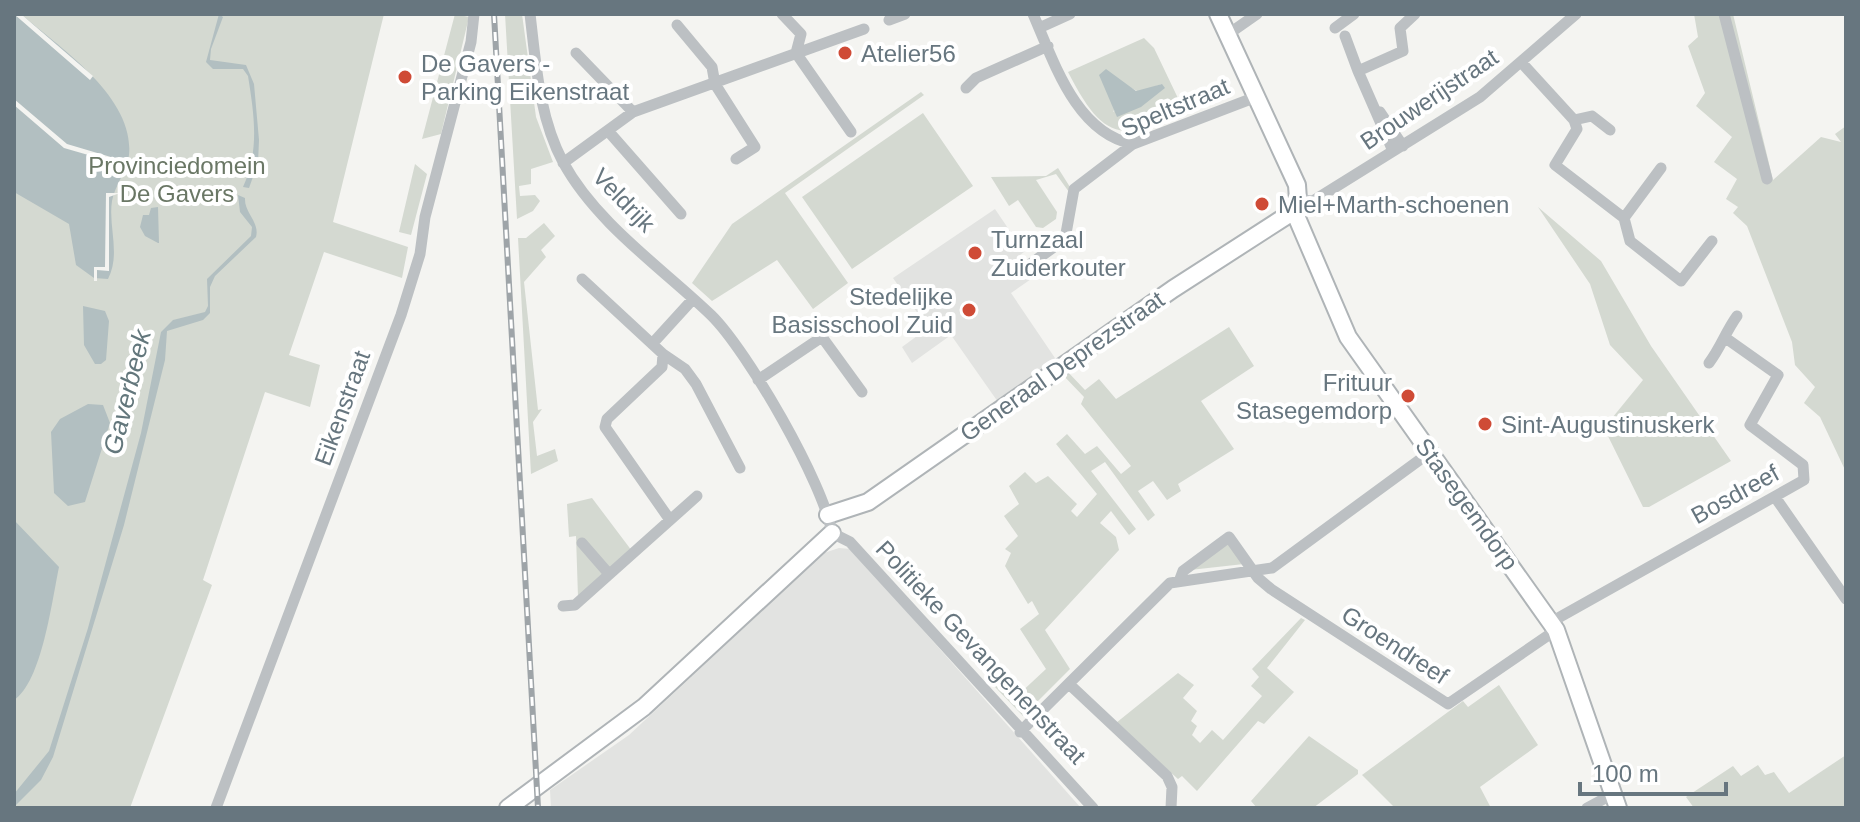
<svg xmlns="http://www.w3.org/2000/svg" width="1860" height="822" font-family="Arial,sans-serif">
<rect width="100%" height="100%" fill="#f4f4f1"/>
<path fill="#e2e3e1" d="M995,209L1024,252L1020,255L1034,277L1011,293L1057,361L998,402L951,335L912,363L902,347L928,328L893,278Z
M839,548L851,549L1081,808H551L550,790L629,735L824,553Z"/>
<path fill="#d4d9d1" fill-rule="evenodd" d="M14,14H384L333,222L408,247L402,278L324,252L289,355L320,365L310,407L265,392L203,580L212,585L130,808H14Z
M455,14L469,17L441,134L422,139Z
M505,14H522L536,117L553,162L531,169V184L519,186L520,196L535,195L540,201L533,211L517,219Z
M1694,14H1733L1773,180L1821,137L1841,142L1835,134L1846,126V472L1820,417L1804,403L1815,387L1795,365L1792,342L1747,226L1733,213L1738,207L1726,199L1737,179L1714,162L1732,137L1696,106L1705,93L1688,46L1698,37Z
M1144,38L1154,48L1186,115C1119,143 1102,138 1068,72ZM1162,84L1113,112L1127,86L1139,92Z
M921,92L924,95L785,193L848,283L813,309L777,260L712,301L692,283L732,224Z
M923,113L973,186L852,269L802,197Z
M415,164L427,174L411,235L399,232Z
M1058,168L1070,187L1069,192L1056,174L1036,180L1057,212L1056,219L1043,228L1036,227L1018,200L1009,206L991,177L1046,176Z
M1538,207L1601,261L1651,346L1731,461L1649,507H1643L1604,428L1643,380L1610,345L1590,284Z
M544,223L555,236L541,250L546,257L524,282L538,410L542,409L533,422L537,456L555,449L558,461L531,474L518,238H526Z
M1229,327L1254,366L1201,401L1234,449L1178,484L1181,491L1167,500L1153,481L1138,491L1155,515L1148,521L1105,462L1091,471L1136,529L1129,535L1111,511L1100,523L1116,537L1119,550L1045,630L1070,669L1023,716L995,687L1001,681L1017,696L1046,669L1020,629L1039,614L1032,601L1028,604L1005,566L1011,553L1005,549L1018,536L1004,516L1019,504L1009,486L1025,472L1036,483L1048,476L1077,504L1071,511L1077,517L1097,494L1056,444L1067,434L1085,454L1097,446L1121,474L1131,466L1081,404L1084,397L1061,373L1066,370L1085,390L1099,379L1116,399Z
M592,498L635,555L578,597L576,536L569,537L567,504Z
M1231,542L1244,564L1190,570Z
M1301,618L1305,620L1267,668L1294,692L1264,724L1258,721L1197,791L1182,776L1178,779L1116,723L1178,673L1194,685L1183,698L1197,711L1191,721L1197,726L1192,735L1200,743L1212,730L1223,740L1262,696L1251,686L1259,677L1252,669Z
M1499,685L1538,745L1480,787L1491,808H1395L1362,775L1463,701L1468,707Z
M1309,736L1358,770V774L1313,808H1257L1251,801Z
M1846,755V808H1694L1686,797L1733,766L1741,776L1758,765L1765,775L1774,772L1789,793Z"/>
<path fill="#b2bfc1" d="M14,14H21C59,47 135,97 129,155C127,171 115,185 112,201C108,227 121,254 108,279L94,278L76,265L69,224L14,192Z
M219,14L223,17L211,49L210,60L246,65L254,84L259,140L258,163L249,188L243,187C260,150 254,114 248,76L243,69H213L206,62Z
M1106,69L1136,91L1162,84L1165,88L1141,107L1117,117L1099,75Z
M238,195L245,198C244,213 260,222 256,237L215,276L210,287V313L203,320L167,331L165,360L124,525L53,757L41,780L14,807V794L49,751L88,628L141,433L161,332L173,320L205,312L208,306L207,279L251,236L252,227L240,212Z
M158,207L159,243H158L145,236L140,227L143,215H149L151,208Z
M83,306L105,311L109,321L106,360L101,364H95L84,345Z
M88,404L103,405L110,423L85,502L68,506L54,493L51,432L60,419Z
M14,520L59,567C52,600 42,682 14,700Z"/>
<path fill="#f4f4f1" d="M14,14H21L93,76L90,80Z
M14,99L67,144L131,163L130,167L64,148L14,105Z
M106,193H120L109,197V271L97,270V281H94V267H105Z"/>
<g fill="none" stroke-linecap="round" stroke-linejoin="round">
<defs>
<path id="secondary" d="M1294,211L1348,337L1556,630L1618,808
M828,515L868,502L1173,289L1294,211L1298,200L1297,185L1218,14
M508,808L644,707L832,533"/>
</defs>
<use href="#secondary" stroke="#afb4b7" stroke-width="20"/>
<path stroke="#bcc0c3" stroke-width="11" d="M530,14C536,64 539,117 563,162C596,223 662,268 711,315C747,350 824,484 832,533L850,542L1093,808
M782,14L801,34L796,53L851,132
M1033,14C1054,62 1076,133 1133,144
M1724,14L1767,179
M889,20L905,14
M677,25L712,67L715,84L755,147L736,159
M1039,28L1070,14
M1335,28L1354,14
M1227,35L1257,14
M1345,36L1358,71
M576,53L633,112
M1521,62L1574,120L1577,129L1555,165L1624,218L1630,241L1681,281L1712,241
M966,88L976,78L1048,46
M1380,112L1403,146
M1574,120L1592,116L1610,130
M609,132L681,214
M1393,151L1358,71L1403,51L1400,28L1415,14
M563,163L633,112L864,29
M1298,200L1313,201L1480,97L1576,14
M1624,218L1661,168
M1029,265L1065,239L1074,189L1133,144L1256,97
M582,279L663,354L685,369L696,384L740,468
M652,344L693,299
M663,354L662,367L607,419L605,427L670,520
M1709,363C1721,347 1726,331 1737,316
M758,380L822,337L862,392
M1775,497L1846,599
M582,543L609,574
M1180,579L1183,571L1229,537L1258,578L1271,589L1448,704L1556,630
M563,606L575,605L697,496
M1551,622L1804,480L1803,465L1750,425L1778,375L1727,339
M1069,684L1167,776L1172,787L1171,808
M1020,732L1170,583L1272,568L1429,453
M216,808L401,315L420,254L425,217L471,42L474,14
M1587,808L1613,794"/>
<use href="#secondary" stroke="#fff" stroke-width="16"/>
<defs>
<path id="rail" d="M494,14L538,808"/>
</defs>
<use href="#rail" stroke="#9ea4a8" stroke-width="6"/>
<use href="#rail" stroke="#fff" stroke-width="3" stroke-dasharray="9" stroke-linecap="butt"/>
</g>
<g fill="#cf4b36" stroke="#fff" stroke-width="3">
<circle cx="845" cy="53" r="8"/>
<circle cx="405" cy="77" r="8"/>
<circle cx="1262" cy="204" r="8"/>
<circle cx="975" cy="253" r="8"/>
<circle cx="969" cy="310" r="8"/>
<circle cx="1408" cy="396" r="8"/>
<circle cx="1485" cy="424" r="8"/>
</g>
<g text-anchor="middle" dominant-baseline="central" stroke-width="8" stroke-linejoin="round" paint-order="stroke">
<g font-size="24" fill="#67767f" stroke="#fff" text-anchor="start">
<text x="861" y="53">Atelier56</text>
<text x="421" y="63">De Gavers -<tspan x="421" dy="28">Parking Eikenstraat</tspan></text>
<text x="1278" y="204">Miel+Marth-schoenen</text>
<text x="991" y="239">Turnzaal<tspan x="991" dy="28">Zuiderkouter</tspan></text>
<text x="953" y="296" text-anchor="end">Stedelijke<tspan x="953" dy="28">Basisschool Zuid</tspan></text>
<text x="1392" y="382" text-anchor="end">Frituur<tspan x="1392" dy="28">Stasegemdorp</tspan></text>
<text x="1501" y="424">Sint-Augustinuskerk</text>
</g>
<g font-size="24" fill="#67767f" stroke="#fff">
<text transform="translate(1429 99) rotate(-34)">Brouwerijstraat</text>
<text transform="translate(1175 107) rotate(-23)">Speltstraat</text>
<text transform="translate(624 200) rotate(46)">Veldrijk</text>
<text transform="translate(1062 366) rotate(-35)">Generaal Deprezstraat</text>
<text transform="translate(342 408) rotate(-70)">Eikenstraat</text>
<text transform="translate(1735 494) rotate(-29)">Bosdreef</text>
<text transform="translate(1467 504) rotate(54)">Stasegemdorp</text>
<text transform="translate(1395 645) rotate(33)">Groendreef</text>
<text transform="translate(981 652) rotate(47)">Politieke Gevangenenstraat</text>
</g>
<g font-size="24" fill="#6a7765" stroke="#fff">
<text x="177" y="165">Provinciedomein<tspan x="177" dy="28">De Gavers</tspan></text>
</g>
<g font-size="26" font-style="italic" fill="#63777c" stroke="#fff">
<text transform="translate(127 392) rotate(-76)">Gaverbeek</text>
</g>
</g>
<rect width="1860" height="822" fill="none" stroke="#67767f" stroke-width="32"/>
<path d="M1580 782v12h146v-12" fill="none" stroke="#67767f" stroke-width="4"/>
<text x="1592" y="782" font-size="24" fill="#67767f" stroke="#ffffff" stroke-width="6" paint-order="stroke">100 m</text>
</svg>
